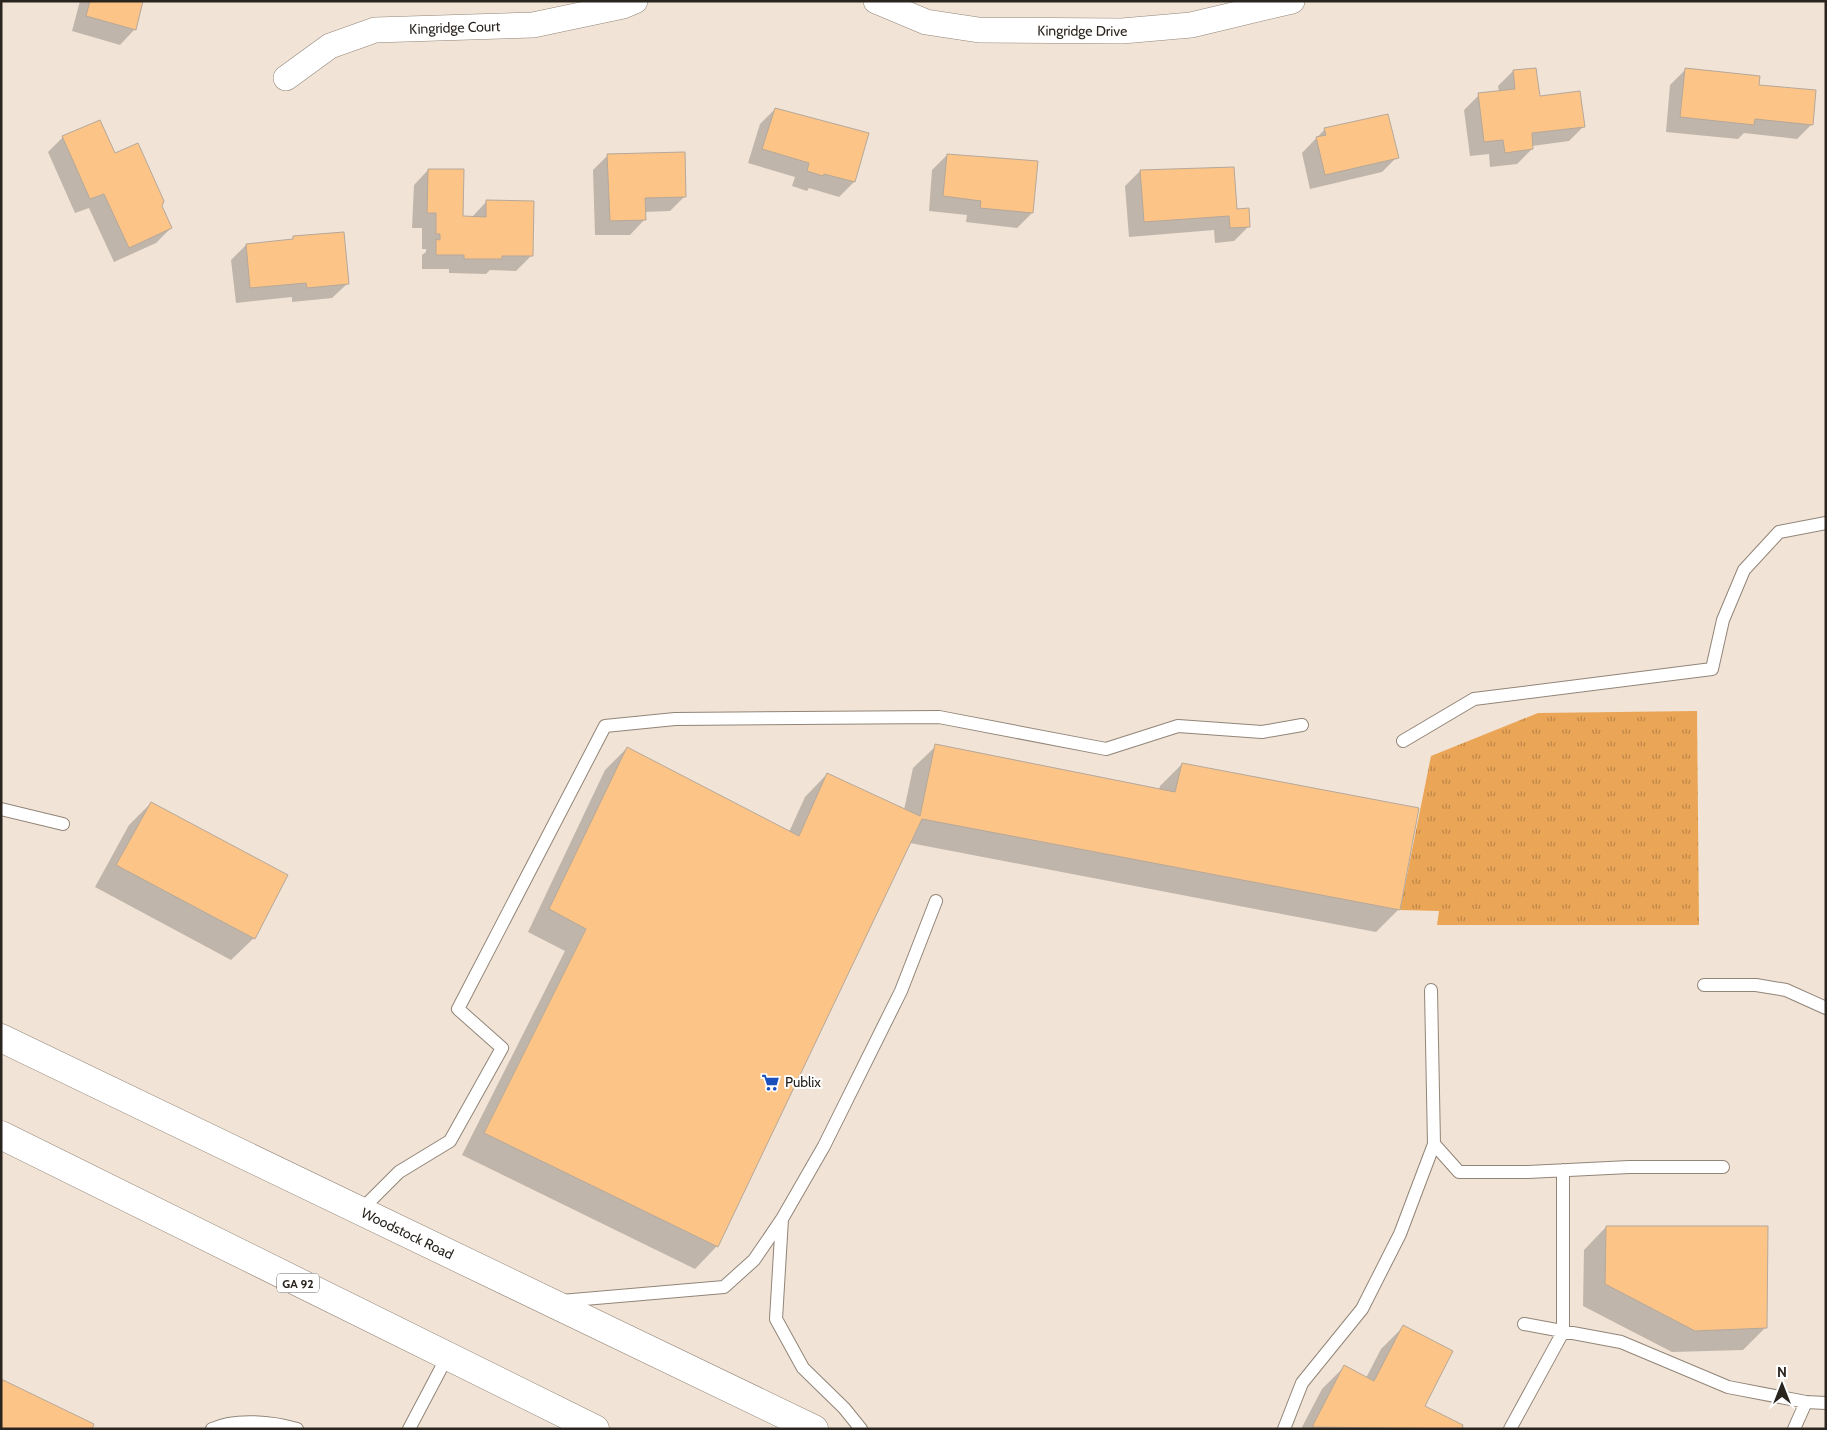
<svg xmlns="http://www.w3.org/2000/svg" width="1827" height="1430" font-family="Cabin,sans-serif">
<defs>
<pattern id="grass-tufts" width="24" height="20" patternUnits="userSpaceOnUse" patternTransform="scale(1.25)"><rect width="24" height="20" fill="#eaa557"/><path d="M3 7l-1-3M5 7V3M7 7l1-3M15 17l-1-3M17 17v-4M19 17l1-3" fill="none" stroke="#be8647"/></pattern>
</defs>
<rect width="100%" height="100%" fill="#f1e3d5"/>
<path fill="url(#grass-tufts)" d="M1697,711L1699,925H1437L1439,911L1400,910L1431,756L1538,713Z"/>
<path fill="#0003" d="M80,1H142L134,30L120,45L72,31Z
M1685,70L1758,86L1812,124L1797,139L1744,133L1738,139L1666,132L1670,85Z
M1513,71L1539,97L1584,126L1569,141L1532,146V149L1517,164L1490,167L1489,154L1470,156L1464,110L1479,95L1499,92L1498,86Z
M775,109L867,134L854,182L839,197L809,188L807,191L792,186L795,177L748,163L760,124Z
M1325,129L1397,157L1382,172L1310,189L1302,153Z
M63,137L115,155L161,206L171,228L156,243L114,262L89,208L75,213L48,152Z
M608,155L685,196L670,211L644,212V220L630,235H595L593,170Z
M947,155L1032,213L1017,228L966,222L967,215L929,211L932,170Z
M428,170L461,217H472L487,201L531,256L516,271L490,270L486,274L449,273V269H422V255L426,252V249H422V228H412L414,185Z
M1140,171L1236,210L1249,226L1234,241L1215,243L1214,230L1129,237L1125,186Z
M293,238L347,284L332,298L292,302V297L236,303L231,260L246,245L290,241Z
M936,746L1159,790L1160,786L1182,764L1418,809L1398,910L1376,932L910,843L717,1246L695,1269L462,1155L565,951L528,932L605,770L627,748L789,832L805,797L827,774L904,810L913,768Z
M151,803L254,938L231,960L95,887L129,825Z
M1606,1227L1765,1328L1743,1350L1672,1352L1583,1306L1584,1250Z
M1403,1327L1423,1406L1460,1429H1301L1322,1389L1344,1367L1366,1378L1381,1349Z"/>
<path fill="#fdc487" stroke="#b5a89a" d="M90,1H143L136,30L86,16Z
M1536,68L1540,96L1580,91L1585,127L1532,133L1533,149L1505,153L1503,140L1484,142L1478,93L1515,89L1513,70Z
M1685,68L1760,76L1759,85L1816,90L1813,125L1755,119L1754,125L1680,117Z
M775,108L869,133L855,182L824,174L823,176L807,171L809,163L762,149Z
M1388,114L1399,158L1325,175L1316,137L1326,135L1324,128Z
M100,120L115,153L138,143L164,201L162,206L172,228L129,248L104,194L90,199L62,136Z
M685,152L686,197L645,198L646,220L610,221L607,154Z
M947,154L1038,161L1033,213L980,208L981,201L943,196Z
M1234,167L1237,209L1249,208L1250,227L1230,228L1229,216L1144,222L1140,170Z
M428,169H464L463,216L486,217V200L534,201L533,256H502V259H464V255H436V239L440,240V234H436V213H427Z
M344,232L349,284L307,288L306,283L250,288L246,244L293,239V236Z
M935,744L1175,792L1182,763L1419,808L1400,910L922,819L718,1247L484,1133L586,929L549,909L627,747L799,836L827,773L920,816Z
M151,802L288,875L255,939L116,865Z
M1606,1226H1768L1767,1328L1695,1331L1605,1284Z
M1403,1325L1453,1351L1425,1406L1463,1425L1462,1429L1312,1427L1344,1365L1374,1381Z
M1,1379L94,1424L92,1429H1Z"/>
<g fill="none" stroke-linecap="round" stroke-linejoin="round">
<defs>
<path id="service" d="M1403,741L1474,699L1712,669L1723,620L1744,570L1779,532L1826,523
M1,809L63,824
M1704,985H1756L1786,990L1826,1008
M1434,1144L1459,1172H1528L1629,1167H1723
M360,1211L399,1172L450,1141L502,1048L458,1009L605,726L675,719L939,717L1106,749L1178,726L1262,732L1302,725
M782,1219L776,1319L803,1368L844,1408L861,1429
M561,1301L724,1287L754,1260L782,1219L824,1146L901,991L936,901
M1524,1324L1621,1342L1728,1387L1806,1402L1826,1403
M212,1429C236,1418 273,1422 297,1429
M409,1429L447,1357
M1284,1429L1302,1383L1362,1309L1400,1234L1434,1144L1431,990
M1510,1429L1563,1332V1170
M1794,1429L1806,1402"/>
<g id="minor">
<path id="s1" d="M876,1L926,22L979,30L1122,31L1191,25L1292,1"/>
<path id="s2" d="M286,78L330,46L375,30L533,25L623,6L635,1"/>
</g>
<g id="primary">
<path id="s3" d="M1,1038L814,1429"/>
<path d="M1,1135L595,1429"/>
</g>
</defs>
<use href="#service" stroke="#928578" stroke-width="14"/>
<use href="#minor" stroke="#928578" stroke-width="26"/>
<use href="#primary" stroke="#928578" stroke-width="29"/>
<use href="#service" stroke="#fff" stroke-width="12"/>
<use href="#minor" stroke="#fff" stroke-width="25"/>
<use href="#primary" stroke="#fff" stroke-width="28"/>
</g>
<defs>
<symbol id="supermarket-bare" viewBox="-9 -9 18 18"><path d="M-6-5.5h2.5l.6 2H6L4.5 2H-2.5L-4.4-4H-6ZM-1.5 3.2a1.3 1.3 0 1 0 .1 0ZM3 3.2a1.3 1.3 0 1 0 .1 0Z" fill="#1a4fbc" stroke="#fff" stroke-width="2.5" paint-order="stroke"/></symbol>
</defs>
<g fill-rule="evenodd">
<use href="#supermarket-bare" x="758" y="1070" width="25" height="25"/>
</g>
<g text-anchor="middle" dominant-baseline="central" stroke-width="4" stroke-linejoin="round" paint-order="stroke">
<rect fill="#fff" stroke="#6a6662" stroke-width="1" x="277" y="1273.5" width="42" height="19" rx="4"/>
<g font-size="12" font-weight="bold" fill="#2a241f">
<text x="298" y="1283">GA 92</text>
</g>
<g font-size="14" fill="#2a241f" stroke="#fff">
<text stroke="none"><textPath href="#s2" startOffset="182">Kingridge Court</textPath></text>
<text stroke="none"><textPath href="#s1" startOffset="211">Kingridge Drive</textPath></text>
<text stroke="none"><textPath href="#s3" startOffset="451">Woodstock Road</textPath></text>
</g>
<g font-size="14" fill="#2a241f" stroke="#fff" text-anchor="start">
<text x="785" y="1082">Publix</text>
</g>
</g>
<rect width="1827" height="1430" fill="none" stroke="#2a241f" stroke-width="5"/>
<g transform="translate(1782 1385)" stroke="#ffffff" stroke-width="4" paint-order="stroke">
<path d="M0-4L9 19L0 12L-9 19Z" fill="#2a241f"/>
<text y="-8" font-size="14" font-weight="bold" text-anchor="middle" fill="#2a241f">N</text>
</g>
</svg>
